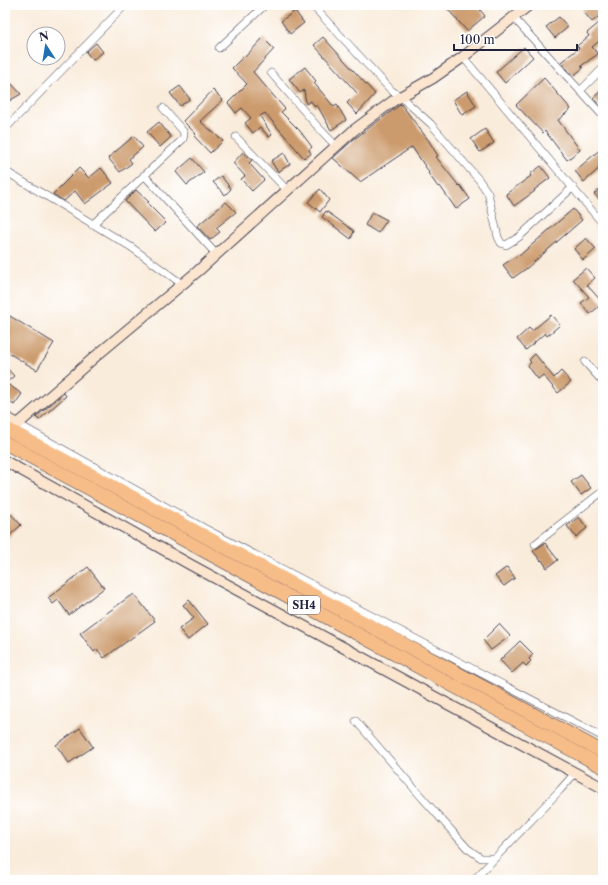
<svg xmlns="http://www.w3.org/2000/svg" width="608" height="885" font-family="'Libre Caslon Text',serif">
<rect width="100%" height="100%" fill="#fff"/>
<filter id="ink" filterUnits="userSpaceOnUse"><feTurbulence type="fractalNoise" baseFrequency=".025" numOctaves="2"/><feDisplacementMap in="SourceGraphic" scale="8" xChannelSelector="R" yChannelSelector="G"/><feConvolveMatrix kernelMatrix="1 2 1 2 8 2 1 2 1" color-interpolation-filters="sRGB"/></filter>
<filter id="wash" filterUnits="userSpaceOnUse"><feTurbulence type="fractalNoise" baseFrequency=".012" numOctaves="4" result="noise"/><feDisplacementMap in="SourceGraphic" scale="16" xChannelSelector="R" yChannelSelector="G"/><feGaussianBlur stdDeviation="0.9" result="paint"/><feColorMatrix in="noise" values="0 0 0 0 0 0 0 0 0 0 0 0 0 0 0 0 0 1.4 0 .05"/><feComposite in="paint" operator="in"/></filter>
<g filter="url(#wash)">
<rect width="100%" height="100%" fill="#f9ecdb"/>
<g id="blocks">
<path fill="#cc9b6d" d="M444,5H476L485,16L467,31Z
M590,5H600L603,8V13L592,22L583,11Z
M295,11L304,23L290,34L281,21Z
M559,17L568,27L555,38L546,27Z
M600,22L603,26V38L592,47L598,54L581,66L583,68L573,76L561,62L579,48L577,46L589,36L587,33Z
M323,37L375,94L357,114L347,103L357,93L314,45Z
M263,38L274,49L253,72L285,109L281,112L300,131L312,147L309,150L311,154L304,158L265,113L260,116L272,135L269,137L260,127L253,133L245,123L251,118L242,108L236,113L228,103L247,84L232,68L244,56L245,57Z
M96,43L103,52L93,60L86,52Z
M524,47L533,57L505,83L496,72Z
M305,67L316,81L314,83L334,107L337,105L346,120L331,130L317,105L315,107L311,101L306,104L304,90L300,93L289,79Z
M544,78L571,109L558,120L580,150L567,160L545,131L543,133L516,105Z
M11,83L21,94L9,101L5,98V89Z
M180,86L190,99L180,106L170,93Z
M603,89V109L593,98Z
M213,90L223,100L200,121L223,141L210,153L194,136L196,134L183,121Z
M467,91L476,106L462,115L453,100Z
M401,104L429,141L438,156L436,157L459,186L460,185L470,199L456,209L440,186L438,187L428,173L429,172L412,147L360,182L333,158L354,139Z
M159,122L171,137L160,147L147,132Z
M485,129L494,143L480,152L471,139Z
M134,136L143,147L129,159L132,163L120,172L108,158Z
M603,147V165L584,182L575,171Z
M243,152L252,160L249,163L264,180L252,191L241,179L245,176L233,163Z
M284,153L290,164L278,172L271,161Z
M192,158L204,172L187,185L176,172Z
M541,166L550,178L534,190L535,191L514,206L506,194L531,176L530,174Z
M79,168L89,178L101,168L113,183L85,204L75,191L64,201L53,194Z
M221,176L231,189L225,195L213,182Z
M603,186V204L594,194Z
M320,189L329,200L320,212L308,202Z
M136,190L149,202L147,203L166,222L155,232L125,201Z
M226,202L236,212L216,228L220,232L210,240L197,226Z
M573,209L582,220L527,268L513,278L503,265L518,255L519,256Z
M326,211L354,231L351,239L322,217Z
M372,212L387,220L378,233L365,225Z
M586,238L596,249L583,260L574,249Z
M586,268L595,278L587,285L603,303L590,314L581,303L589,297L573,279Z
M5,313L54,343L37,370L5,351Z
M551,315L560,325L547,336L545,333L526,350L517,339L529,328L532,331Z
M535,354L554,378L561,371L571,382L558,393L543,375L538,379L528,366L531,362L529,360Z
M5,366L14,376L6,383L22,394L14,405L5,398Z
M64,393L66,396L39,420L36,417Z
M581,475L591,488L581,495L571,482Z
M11,514L21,525L5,540V519Z
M579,517L587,528L576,537L567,526Z
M545,543L558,560L547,568L542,560L541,561L533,551Z
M88,567L104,588L69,615L58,600L53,604L48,598Z
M507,567L515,578L504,586L495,576Z
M134,594L155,621L104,658L97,649L94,652L80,633L130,596V597Z
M189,600L208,624L188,640L179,629L194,618L183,605Z
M499,624L510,636L491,650L483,640Z
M520,641L533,654L529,659L531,661L526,666L523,663L512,673L500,660Z
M80,728L93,747L69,763L56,745Z"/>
</g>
</g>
<g filter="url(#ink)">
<use href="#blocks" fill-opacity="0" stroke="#424053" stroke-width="1"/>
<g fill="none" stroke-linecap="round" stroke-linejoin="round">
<defs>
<path id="street" d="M312,5L391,90L401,97L431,124L479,180L488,193L498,237L501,243L506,245L519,237L573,187
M513,17L603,116
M219,48L265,5
M463,57L603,224
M271,73L317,126L336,146
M580,91L603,68
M5,129L125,5
M236,137L287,190
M5,171L131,247L182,284
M144,175L216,254
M92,225L183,139L184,135L183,131L163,108
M585,362L603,382
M18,424L204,528L603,737
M535,544L603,491
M356,721L418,793L467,848L481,858H494
M474,880L560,790L575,773"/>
<path id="secondary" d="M5,417L18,424L96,356L198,271L354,130L393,101L433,78L463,57L529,5
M5,461L191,565L603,788"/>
<path id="highway" d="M5,428L603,752
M5,443L603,767"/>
</defs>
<use href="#street" stroke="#424053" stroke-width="8"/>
<use href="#secondary" stroke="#424053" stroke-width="12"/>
<use href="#highway" stroke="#424053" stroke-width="14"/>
<use href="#street" stroke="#fff" stroke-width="7"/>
<use href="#secondary" stroke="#fce5cf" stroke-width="10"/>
<use href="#highway" stroke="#f7bd88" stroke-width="13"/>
</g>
</g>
<g text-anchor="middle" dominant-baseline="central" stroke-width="3" stroke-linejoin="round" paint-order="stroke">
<rect fill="#fff" stroke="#646476" stroke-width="1" x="288" y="596" width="32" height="18" rx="3"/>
<g font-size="11" font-weight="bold" fill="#22223b">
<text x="304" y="605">SH4</text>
</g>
</g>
<rect width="608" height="885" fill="none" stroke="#fff" stroke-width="20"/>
<g transform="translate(46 46) rotate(348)"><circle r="19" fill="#ffffff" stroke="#a7a7b1"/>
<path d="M0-3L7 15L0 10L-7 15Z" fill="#1f6fb2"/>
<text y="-6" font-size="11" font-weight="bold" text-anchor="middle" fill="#22223b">N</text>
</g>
<path d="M454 44v6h123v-6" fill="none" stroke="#22223b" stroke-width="2"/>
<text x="460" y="44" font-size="12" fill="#22223b" stroke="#ffffff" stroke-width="3" paint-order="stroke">100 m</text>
</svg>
